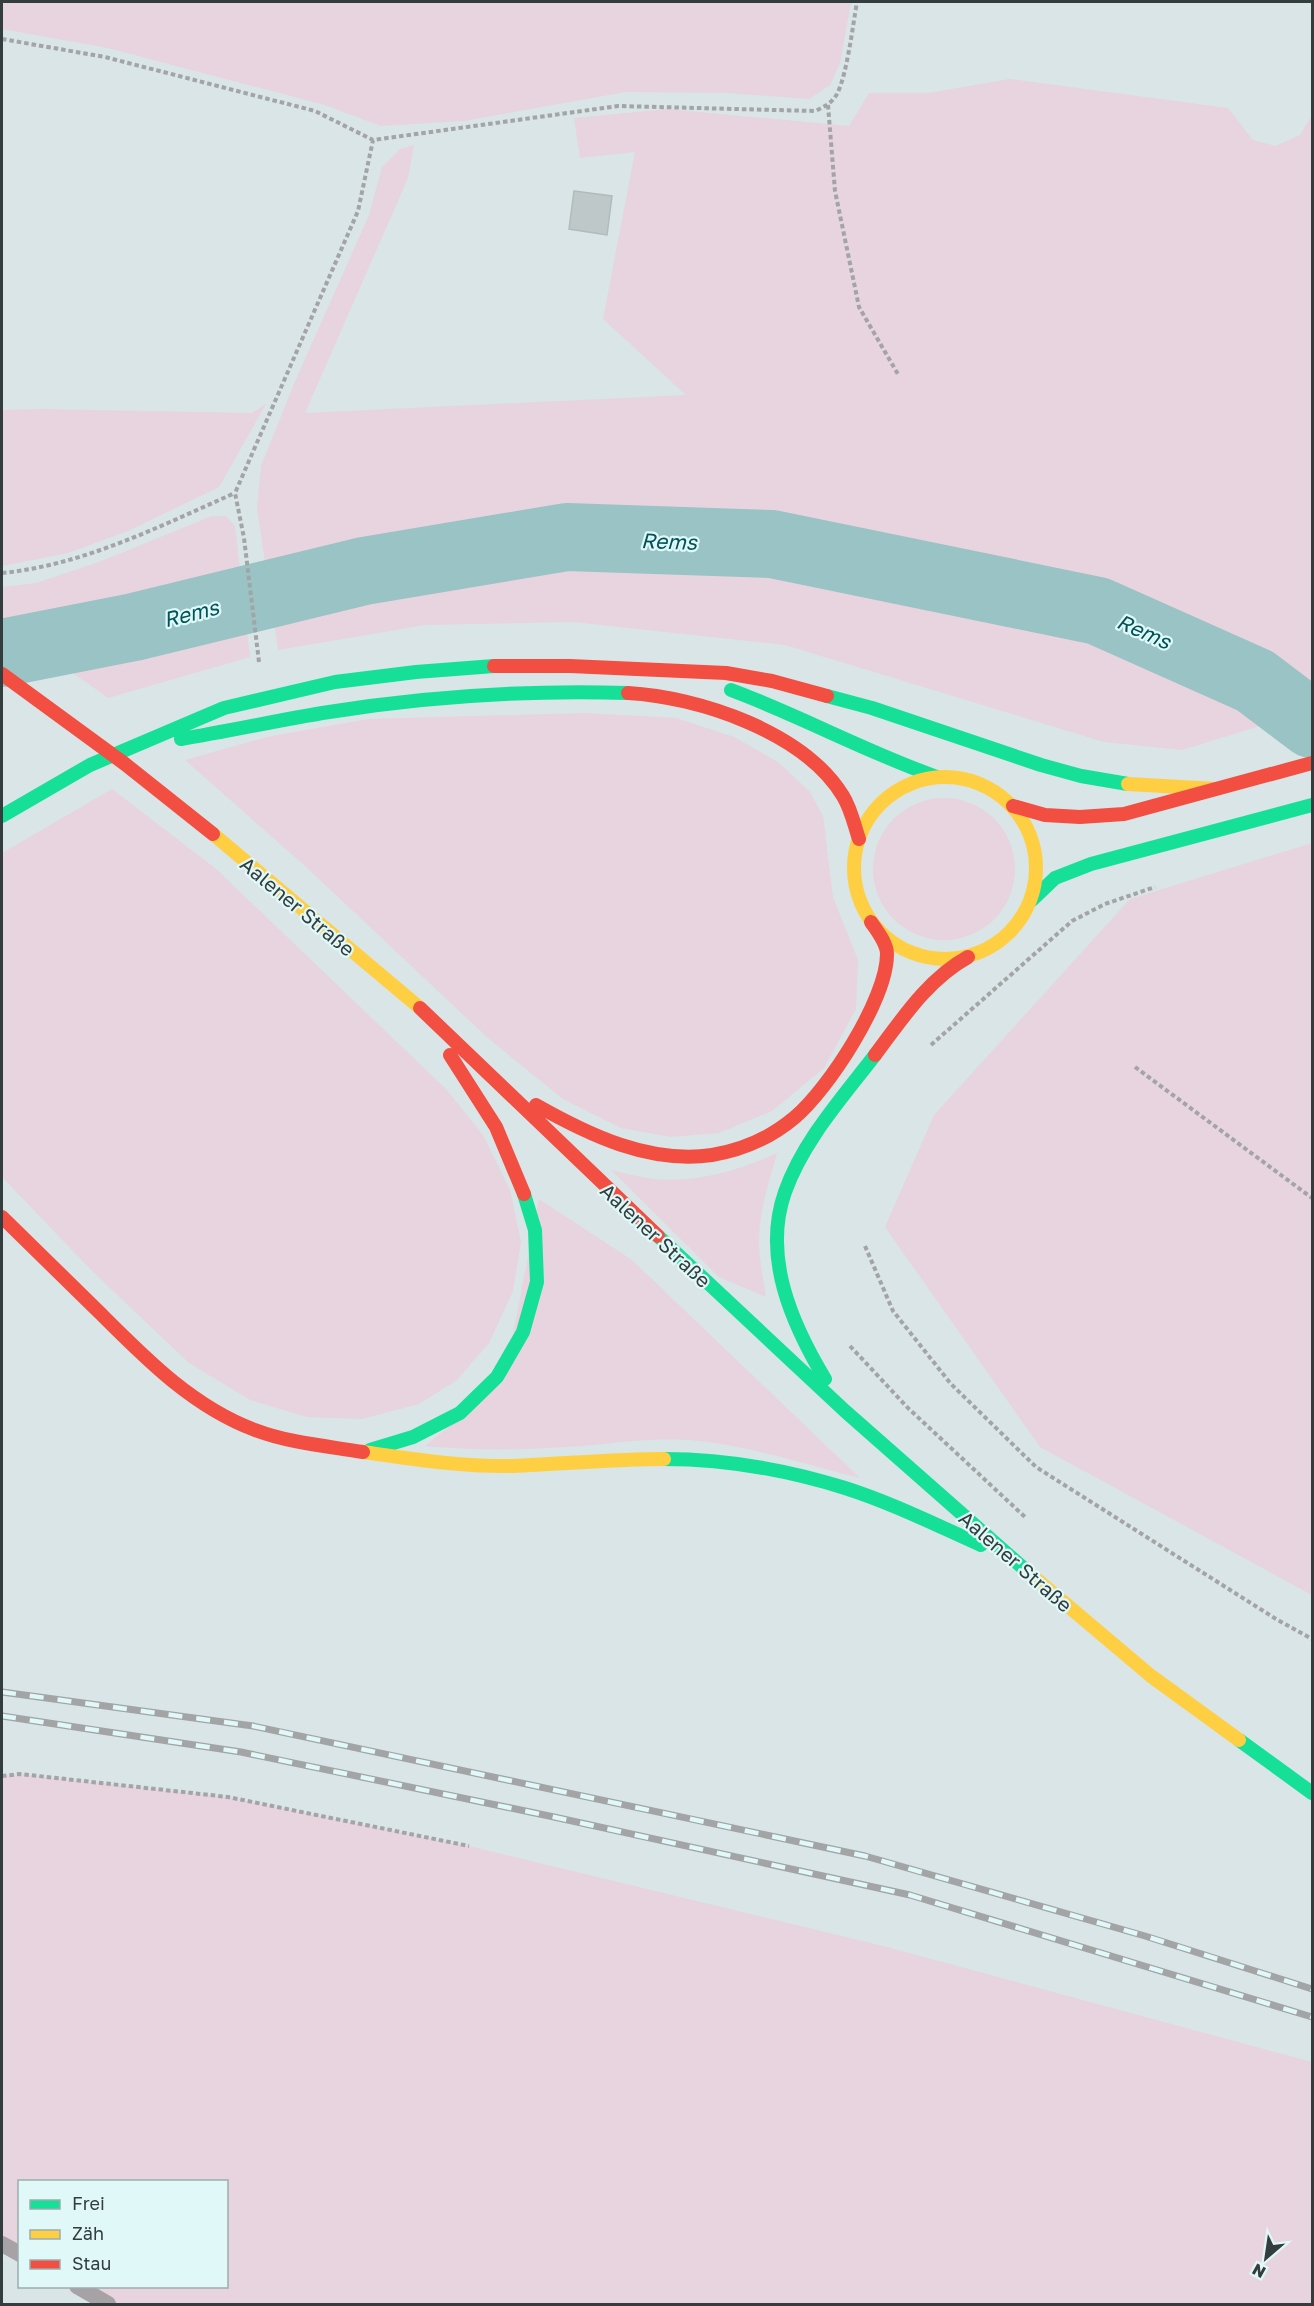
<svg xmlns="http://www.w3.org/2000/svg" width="1314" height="2306" font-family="'Golos Text',sans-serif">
<rect width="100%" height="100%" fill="#d9e5e6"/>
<path fill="#e7d4de" d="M2,2H851L840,63L830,85L809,99L726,93L626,92L464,121L381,126L325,105L108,48L2,29Z
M1010,79L1228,108L1253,140L1276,146L1300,135L1312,115V710L1182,750L1104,742L785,645L574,622L425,625L278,650L257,508L261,466L294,384L369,215L382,167L400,149L414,145L408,178L305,413L686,395L603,319L635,152L580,158L574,118L667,109L849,126L869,93H928Z
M266,404L219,487L128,531L68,553L2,566V410L39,409L252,413Z
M212,516H226L235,526L250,657L108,698L2,622V587L36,583L99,562Z
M585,713L676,718L734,737L778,762L810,792L823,816L833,897L858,960L856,1009L824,1068L772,1111L719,1133L671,1137L621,1128L563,1099L489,1039L304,865L185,760L267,737L368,719Z
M112,789L215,868L446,1089L483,1135L510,1190L521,1242L513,1291L489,1343L457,1380L419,1404L362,1419L307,1417L250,1400L189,1363L92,1271L2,1177V853Z
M873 869a71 71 0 1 1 142 0a71 71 0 1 1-142 0Z
M1312,843V1595L1040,1447L885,1227L934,1115L1130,899Z
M777,1153C769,1182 759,1211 759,1241C759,1260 763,1278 766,1297L719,1277L611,1170C623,1173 635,1176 647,1178C691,1185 738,1171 777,1153Z
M539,1199L632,1260L860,1478C804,1464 748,1445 690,1440C654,1437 617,1443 581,1446C528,1450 477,1451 425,1446L504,1381Z
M20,1774L228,1797L469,1846L887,1947L1312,2062V2304H108L77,2287L226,2286V2182H20L19,2254L2,2244V1776Z"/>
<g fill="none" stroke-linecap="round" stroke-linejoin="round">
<path stroke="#99c3c5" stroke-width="68" d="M2,653L134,627L364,571L567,537L772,544L1098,611L1255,681L1312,724"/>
</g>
<path fill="#bfc8c9" stroke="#b1bbbc" stroke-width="1.5" d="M574,191L612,196L607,235L569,229Z"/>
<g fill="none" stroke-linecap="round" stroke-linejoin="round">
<path stroke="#a3a4a5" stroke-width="4" stroke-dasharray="4.5 3" stroke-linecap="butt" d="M2,39L105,57L315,111L373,140L618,106L815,111C824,107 832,103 837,94C847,75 853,24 857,2
M828,105L835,191L859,307L899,376
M2,573C84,565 160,526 235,493
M259,662L244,538L235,493L358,211L373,140
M931,1045L1072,921L1105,904L1155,887
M1135,1067L1312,1198
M865,1246L893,1311L951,1384L1036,1467L1276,1619L1312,1639
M850,1346L908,1408L1025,1517
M2,1776L20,1774L228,1797L469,1846"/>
<path stroke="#a6a2a5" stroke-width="16" d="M2,2244L20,2254
M77,2286L108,2304"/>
<path stroke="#16e098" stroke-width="14" d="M731,690C801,716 866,752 937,777
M827,696L872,708L1041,765L1081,776L1128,784
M181,739C230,731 279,720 329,712C428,696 528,690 628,693
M2,816L90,765L224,708L335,682L416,672L494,666
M1032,900L1055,878L1091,864L1312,805
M658,1236L845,1411L1029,1573
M825,1379C792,1324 762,1257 785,1192C803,1141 842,1098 875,1055
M370,1450L413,1437L460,1413L497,1377L523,1332L537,1282L535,1230L524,1194
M664,1459C726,1459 787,1470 845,1488C892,1503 936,1525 981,1545
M1239,1740L1312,1793"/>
<path stroke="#ffcf43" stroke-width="14" d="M854 868a91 91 0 1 1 182 0a91 91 0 1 1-182 0Z
M1128,784L1216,789
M213,834L420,1008
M363,1452C412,1459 463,1467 513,1466C564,1464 614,1459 664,1459
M1029,1573L1151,1676L1239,1740"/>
<path stroke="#f24e42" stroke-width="14" d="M494,666H570L726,673L772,681L827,696
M628,693C699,697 804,732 843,796C851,809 854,824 859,839
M1013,806L1045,815L1080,817L1124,814L1312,763
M420,1008L658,1236
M450,1055L496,1127L524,1194
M875,1055C902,1019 928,979 968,957
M536,1105C589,1135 649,1164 712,1155C743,1150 770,1138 794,1118C828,1090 887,999 887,954C887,943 877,931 871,922
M2,1217C35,1249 67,1281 100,1313C146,1359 193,1407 255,1430C289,1443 327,1446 363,1452"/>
<defs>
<path id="rail" d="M2,1692L253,1726L865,1856L1145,1936L1312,1989
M2,1716L241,1752L554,1817L910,1895L1312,2017"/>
</defs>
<use href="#rail" stroke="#a2a4a5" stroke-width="7"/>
<use href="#rail" stroke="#e1f8f9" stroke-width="4.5" stroke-dasharray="14" stroke-linecap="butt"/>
<path stroke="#f24e42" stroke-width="14" d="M2,674L125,764L213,834"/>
</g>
<g text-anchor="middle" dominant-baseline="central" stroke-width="4.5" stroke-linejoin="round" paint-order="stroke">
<g font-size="20" fill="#343d3d" stroke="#e1f8f9">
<text transform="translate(298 906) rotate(40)">Aalener Straße</text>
<text transform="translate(656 1235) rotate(43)">Aalener Straße</text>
<text transform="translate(1016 1561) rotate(41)">Aalener Straße</text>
</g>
<g font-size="21" font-style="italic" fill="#005458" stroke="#e1f8f9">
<text transform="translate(669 541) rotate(2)">Rems</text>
<text transform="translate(191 613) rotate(-14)">Rems</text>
<text transform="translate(1144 631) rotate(24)">Rems</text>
</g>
</g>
<rect width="1314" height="2306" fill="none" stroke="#343d3d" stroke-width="6"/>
<rect x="18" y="2180" width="210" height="108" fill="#e1f8f9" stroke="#9cadae" stroke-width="1.5"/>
<rect x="30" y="2200" width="30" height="9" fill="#16e098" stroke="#9cadae" stroke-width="1.5"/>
<text x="72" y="2210" font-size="18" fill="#343d3d">Frei</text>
<rect x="30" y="2230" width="30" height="9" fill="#ffcf43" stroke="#9cadae" stroke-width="1.5"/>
<text x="72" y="2240" font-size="18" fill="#343d3d">Zäh</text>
<rect x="30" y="2260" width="30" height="9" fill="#f24e42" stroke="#9cadae" stroke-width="1.5"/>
<text x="72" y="2270" font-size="18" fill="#343d3d">Stau</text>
<g transform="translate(1266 2258) rotate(209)" stroke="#e1f8f9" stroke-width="4.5" paint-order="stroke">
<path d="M0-4.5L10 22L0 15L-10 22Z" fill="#343d3d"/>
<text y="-9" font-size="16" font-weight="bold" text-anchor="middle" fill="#343d3d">N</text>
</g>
</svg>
